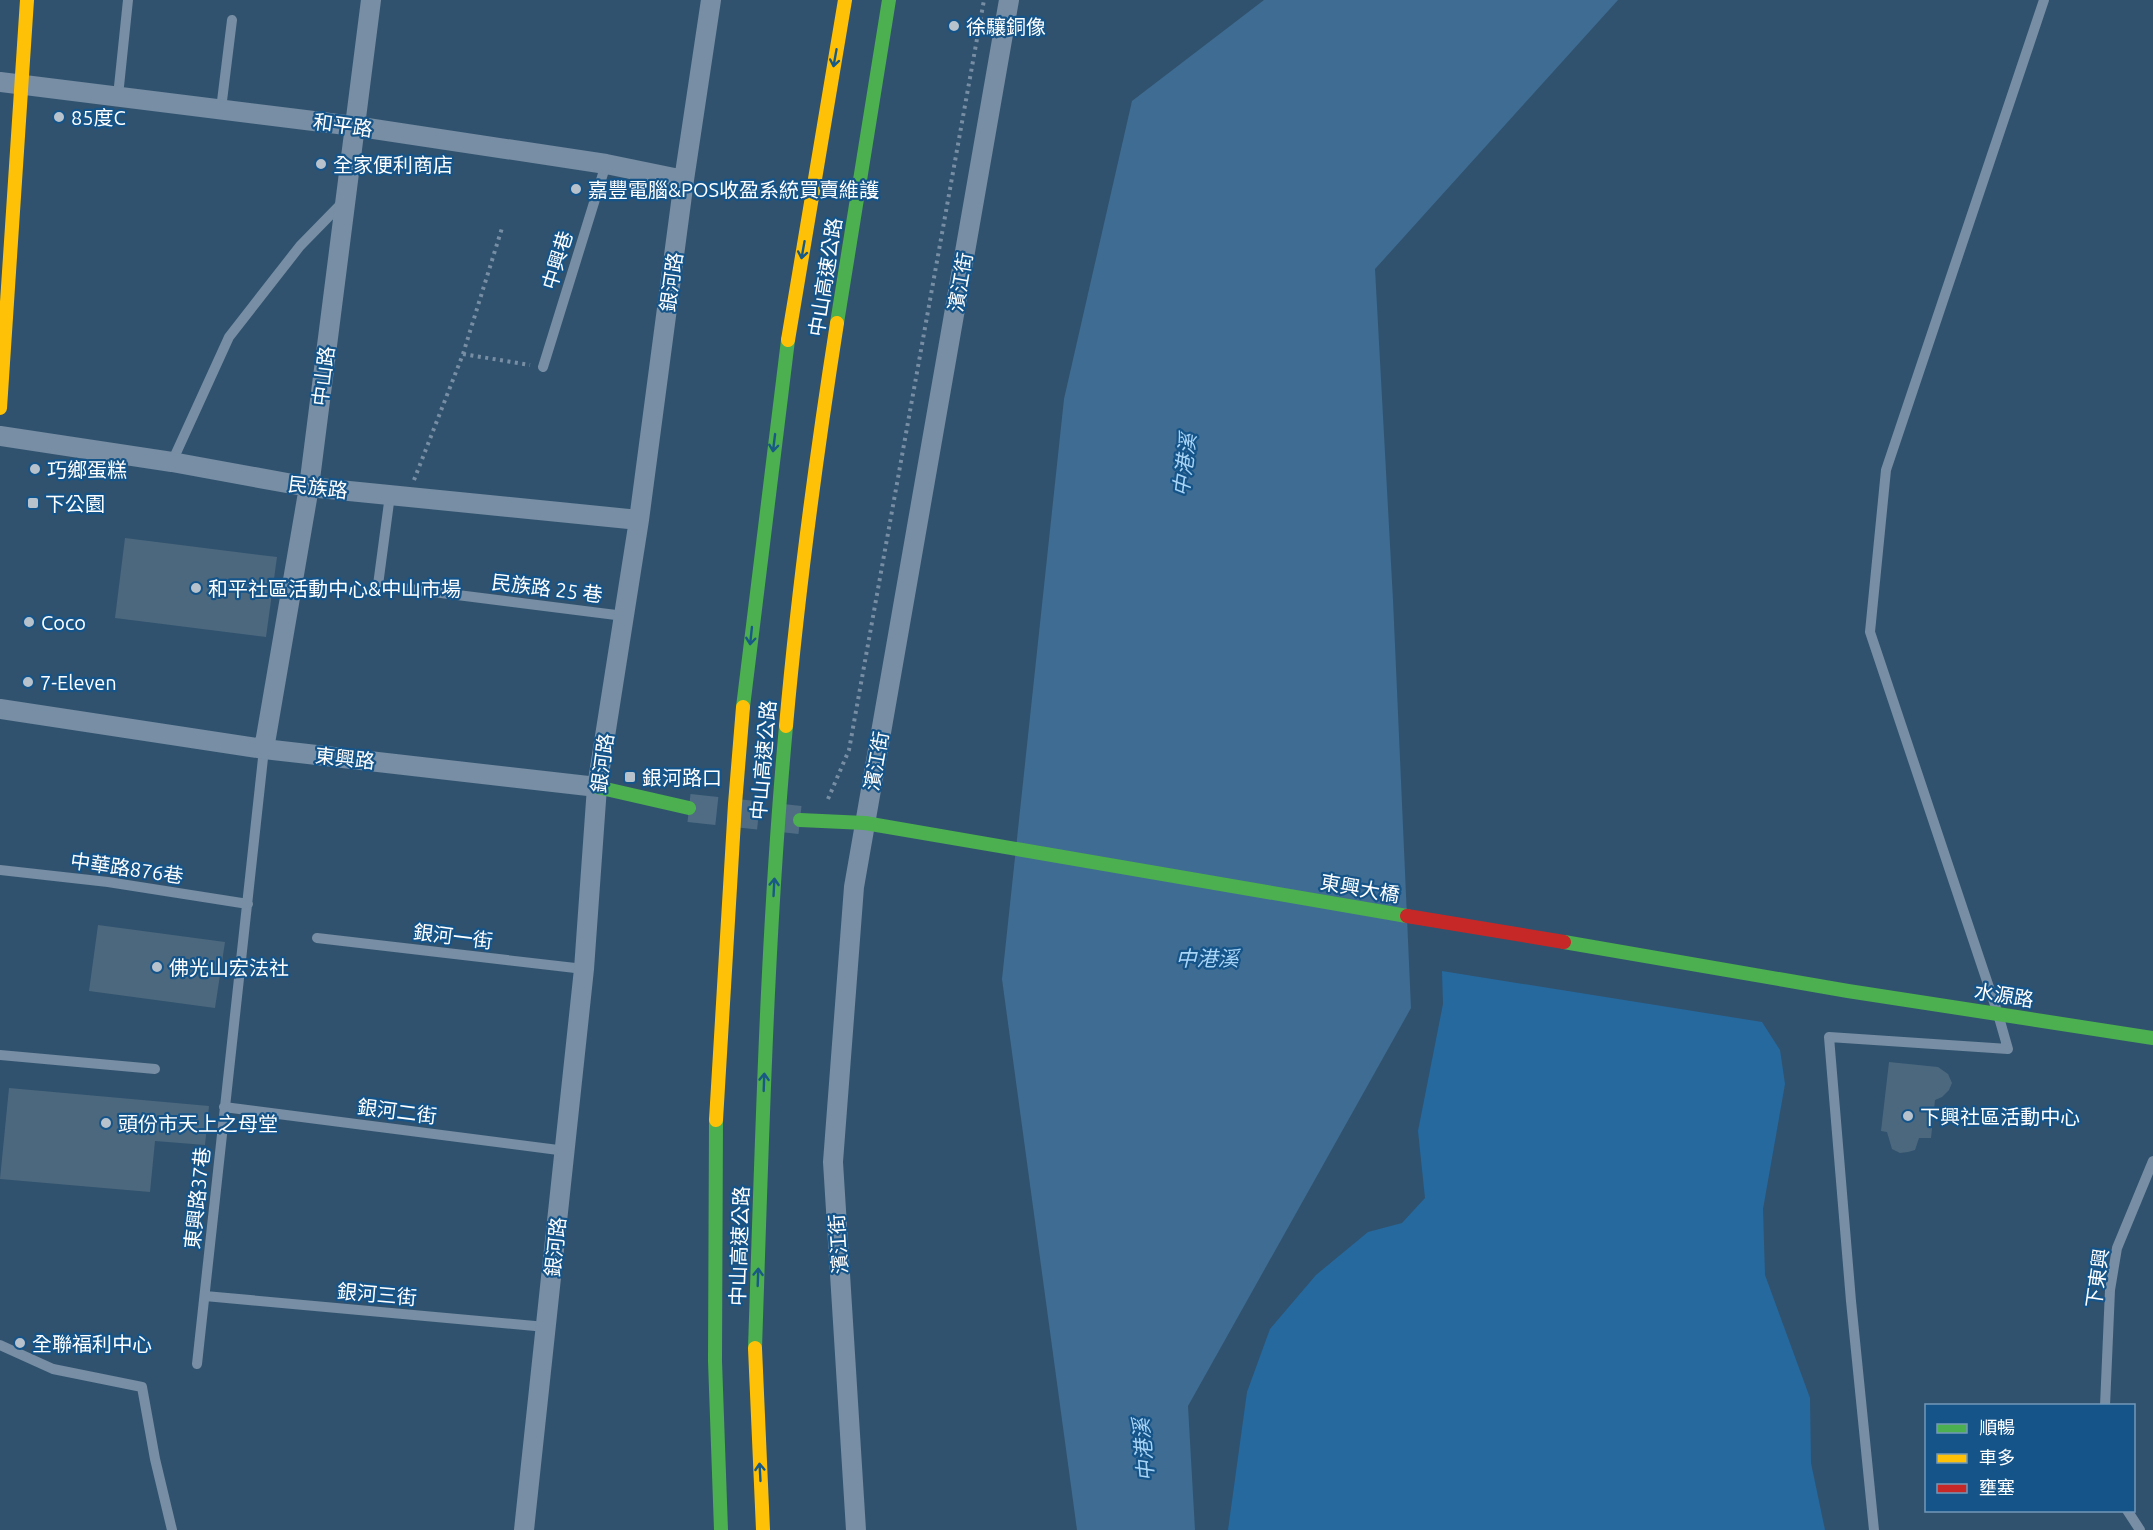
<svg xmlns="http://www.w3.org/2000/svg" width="2153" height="1530" font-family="Ubuntu,'Noto Sans TC',sans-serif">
<rect width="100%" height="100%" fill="#30526e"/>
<path fill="#26699e" d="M1442,971L1762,1022L1780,1050L1785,1084L1763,1209L1765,1275L1810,1398L1811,1463L1825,1530H1228L1247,1392L1270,1329L1316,1275L1368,1232L1402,1223L1425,1198L1418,1131L1443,1004Z"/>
<path fill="#3f6c92" d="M1264,0H1618L1375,269L1393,600L1411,1008L1188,1406L1195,1530H1077L1002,979L1064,399L1132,101Z"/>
<path fill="#4c687e" d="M125,538L277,557L266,637L115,618Z
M98,925L225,942L215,1008L89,991Z
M1889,1062L1938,1067L1948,1074L1952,1083L1949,1090L1942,1097L1935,1100L1931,1138H1919L1915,1150L1908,1152L1900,1153L1892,1149L1887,1132L1881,1131Z
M9,1088L209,1106L205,1145L155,1141L150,1192L0,1179Z"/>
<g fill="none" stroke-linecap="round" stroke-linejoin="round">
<path stroke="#4f6c84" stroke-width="28" stroke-dasharray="28 14" stroke-linecap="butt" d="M689,808L800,820"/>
<path stroke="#778ea4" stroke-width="4" stroke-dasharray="3 4.5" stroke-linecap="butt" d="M463,354L530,365
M414,480L463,354L502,228
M828,799L849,750L984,0"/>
<path stroke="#778ea4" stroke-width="10" d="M118,96L128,0
M221,109L232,20
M543,367L606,164
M172,462L229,337L300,246L343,202
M390,495L378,585L624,616
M0,870L108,882L248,904
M317,938L584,969
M0,1055L155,1069
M224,1107L566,1151
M205,1296L546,1327
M0,1345L53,1369L142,1387L155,1459L172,1530
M197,1364L264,749
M2105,1406L2110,1290L2117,1248L2153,1161
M2127,1510L2140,1530
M1874,1530L1851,1301L1829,1037L2008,1049L1998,1014L1870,632L1886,470L2044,0"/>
<path stroke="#778ea4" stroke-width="20" d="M0,82L354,126L606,164L684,180
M0,436L172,462L309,487L639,520
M0,709L264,749L597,787
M264,749L309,487L371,0
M524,1530L584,969L597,787L639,520L684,180L711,0
M856,1530L833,1162L854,887L1009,0"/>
<path stroke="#4caf50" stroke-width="14" d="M597,787L689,808
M800,820L865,823L1407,916
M1564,942L1848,991L2153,1038"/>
<path stroke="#ffc107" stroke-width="14" d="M0,408L27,0"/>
<path stroke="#c62828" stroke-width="14" d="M1407,916L1564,942"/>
<path stroke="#4caf50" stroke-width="14" d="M837,323L889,0
M743,707L788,340
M716,1120L715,1361L721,1530
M755,1348C762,1140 767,933 786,726"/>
<path stroke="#ffc107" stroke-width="14" d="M788,340L845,0
M786,726C798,591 816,457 837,323
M716,1120L735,804L743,707
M755,1348L763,1530"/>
</g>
<defs><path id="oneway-shaft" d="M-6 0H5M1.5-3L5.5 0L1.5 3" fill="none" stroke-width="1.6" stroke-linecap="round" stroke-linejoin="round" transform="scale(1.5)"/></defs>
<g stroke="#185986">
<use href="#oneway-shaft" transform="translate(835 58) rotate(100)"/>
<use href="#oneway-shaft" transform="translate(803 250) rotate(100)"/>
<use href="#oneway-shaft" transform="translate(774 443) rotate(97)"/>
<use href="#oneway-shaft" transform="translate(751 636) rotate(96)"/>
<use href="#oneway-shaft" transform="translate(774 887) rotate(-87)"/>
<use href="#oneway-shaft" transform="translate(764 1082) rotate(-88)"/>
<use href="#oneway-shaft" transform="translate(758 1277) rotate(-88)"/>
<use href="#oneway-shaft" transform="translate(760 1472) rotate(-93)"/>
</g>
<g fill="#b7c2cc" stroke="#155489" stroke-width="2">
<circle cx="954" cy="26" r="6"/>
<circle cx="59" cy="117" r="6"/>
<circle cx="321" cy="164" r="6"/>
<circle cx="576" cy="189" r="6"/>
<circle cx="35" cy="469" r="6"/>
<rect x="27" y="497" width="12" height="12" rx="3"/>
<circle cx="196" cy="588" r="6"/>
<circle cx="29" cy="622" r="6"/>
<circle cx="28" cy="682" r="6"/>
<rect x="624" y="771" width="12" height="12" rx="3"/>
<circle cx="157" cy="967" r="6"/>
<circle cx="1908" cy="1116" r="6"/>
<circle cx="106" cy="1123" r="6"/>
<circle cx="20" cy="1343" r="6"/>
</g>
<g text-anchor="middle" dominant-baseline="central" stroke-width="4.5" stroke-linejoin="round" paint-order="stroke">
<g font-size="20" fill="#fff" stroke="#155489" text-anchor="start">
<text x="966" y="26">徐驤銅像</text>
<text x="71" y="117">85度C</text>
<text x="333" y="164">全家便利商店</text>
<text x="588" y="189">嘉豐電腦&amp;POS收盈系統買賣維護</text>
<text x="47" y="469">巧鄉蛋糕</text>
<text x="45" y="503">下公園</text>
<text x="208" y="588">和平社區活動中心&amp;中山市場</text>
<text x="41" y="622">Coco</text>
<text x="40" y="682">7-Eleven</text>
<text x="642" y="777">銀河路口</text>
<text x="169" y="967">佛光山宏法社</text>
<text x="1920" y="1116">下興社區活動中心</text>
<text x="118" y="1123">頭份市天上之母堂</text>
<text x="32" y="1343">全聯福利中心</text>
</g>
<g font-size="20" fill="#fff" stroke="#155489">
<text transform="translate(343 125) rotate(8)">和平路</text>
<text transform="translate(557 260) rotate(-73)">中興巷</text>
<text transform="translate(825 277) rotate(-81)">中山高速公路</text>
<text transform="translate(671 282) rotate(-82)">銀河路</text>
<text transform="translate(960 282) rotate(-80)">濱江街</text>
<text transform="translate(323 376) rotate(-83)">中山路</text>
<text transform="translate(318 487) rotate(7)">民族路</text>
<text transform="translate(547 588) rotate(7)">民族路 25 巷</text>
<text transform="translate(345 758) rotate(6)">東興路</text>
<text transform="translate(763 760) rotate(-85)">中山高速公路</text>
<text transform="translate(876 761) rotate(-80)">濱江街</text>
<text transform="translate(602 763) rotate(-82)">銀河路</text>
<text transform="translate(127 868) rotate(8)">中華路876巷</text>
<text transform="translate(1360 888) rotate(10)">東興大橋</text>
<text transform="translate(453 936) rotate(7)">銀河一街</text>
<text transform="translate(2004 995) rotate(9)">水源路</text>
<text transform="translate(397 1111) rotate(7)">銀河二街</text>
<text transform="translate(197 1198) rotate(-84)">東興路37巷</text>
<text transform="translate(838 1244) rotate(-94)">濱江街</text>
<text transform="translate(739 1246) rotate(-88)">中山高速公路</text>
<text transform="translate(555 1247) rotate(-84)">銀河路</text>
<text transform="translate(2097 1278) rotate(-82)">下東興</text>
<text transform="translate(377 1294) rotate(5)">銀河三街</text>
</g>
<g font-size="21" font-style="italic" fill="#a8d4f6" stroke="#155489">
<text transform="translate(1184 465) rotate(-83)">中港溪</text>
<text x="1207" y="958">中港溪</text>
<text transform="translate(1143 1450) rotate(-95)">中港溪</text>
</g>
</g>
<rect x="1925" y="1404" width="210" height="108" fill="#155489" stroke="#7398b8" stroke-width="1.5"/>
<rect x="1937" y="1424" width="30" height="9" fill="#4caf50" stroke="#7398b8" stroke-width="1.5"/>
<text x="1979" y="1434" font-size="18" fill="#ffffff">順暢</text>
<rect x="1937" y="1454" width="30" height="9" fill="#ffc107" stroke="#7398b8" stroke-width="1.5"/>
<text x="1979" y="1464" font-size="18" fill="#ffffff">車多</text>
<rect x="1937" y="1484" width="30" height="9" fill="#c62828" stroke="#7398b8" stroke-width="1.5"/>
<text x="1979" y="1494" font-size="18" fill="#ffffff">壅塞</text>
</svg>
